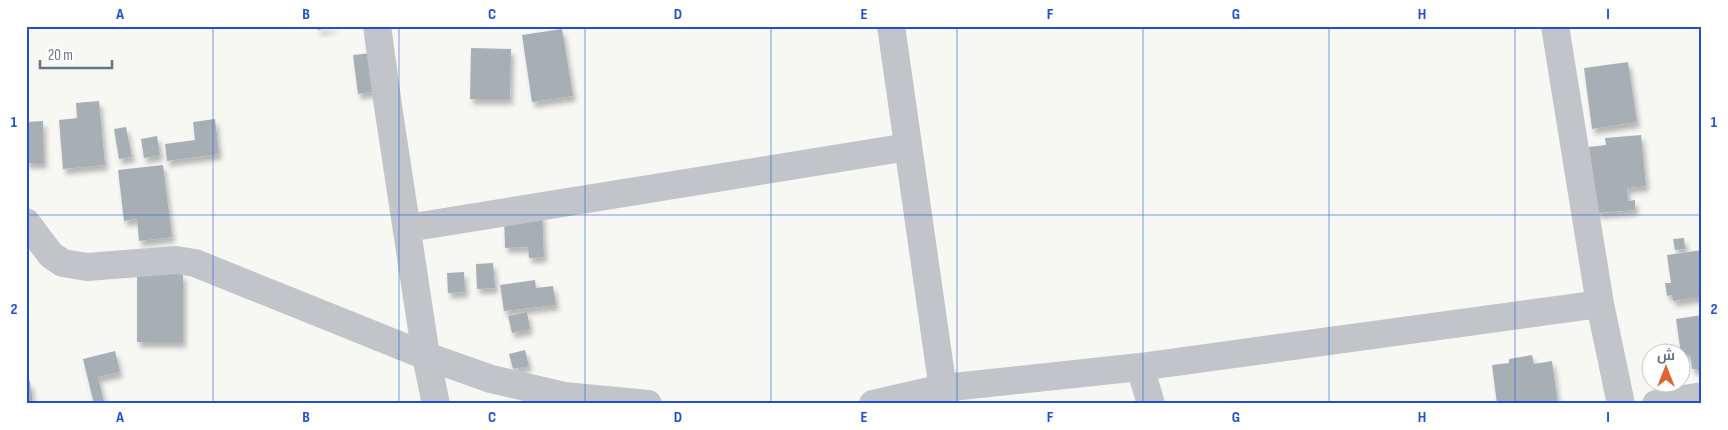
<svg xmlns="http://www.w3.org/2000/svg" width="1728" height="430" font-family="'Sofia Sans Condensed',Cairo,sans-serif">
<defs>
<filter id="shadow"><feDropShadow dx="3" dy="5.5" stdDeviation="2.5" flood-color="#0004"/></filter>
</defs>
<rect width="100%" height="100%" fill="#f7f7f4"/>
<path fill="#a7afb5" filter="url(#shadow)" d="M317,26H334V27L318,30Z
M562,29L573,96L532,102L522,35Z
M471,48L511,49L510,99H470Z
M372,53L378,91L358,94L353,55Z
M1628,62L1637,122L1592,129L1584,68Z
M99,101L105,165L63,169L59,120L77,118L76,103Z
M215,119L219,154L167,161L165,144L195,140L193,122Z
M43,121L44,163H26V122Z
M126,127L132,157L119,159L114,129Z
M1641,135L1646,186L1627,188L1628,201L1635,200V210L1597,213L1589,147L1606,145L1605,138Z
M157,136L160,155L144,158L141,139Z
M163,165L172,237L139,241L137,219L124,221L118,170Z
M542,213L544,257L529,258L528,247L505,248L504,215Z
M1684,238L1685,249L1675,250L1673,239Z
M1702,250V297L1673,301L1672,295L1667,296L1665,283H1671L1667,255Z
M493,263L495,288L477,289L476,264Z
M137,270L147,274H183V342H137Z
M464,272L465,292L448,293L447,273Z
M535,280L536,288L553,286L556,305L504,311L500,285Z
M527,312L530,329L512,333L508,316Z
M1702,315V381H1700L1698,369H1692L1690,354H1681L1676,319Z
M525,350L529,366L513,369L509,354Z
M115,351L120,372L98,377L104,402L94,404L83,359Z
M1532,355L1534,364L1552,361L1558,404H1497L1492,365L1509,363V359Z
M30,381L33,404H26V382Z"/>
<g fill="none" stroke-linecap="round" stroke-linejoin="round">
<path stroke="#c1c4c8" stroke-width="28" d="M377,26L388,106L426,356L436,404
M891,26L945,404
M1555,26L1600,304L1621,404
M26,222L51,255L63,263L87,267L176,260L195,263L426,356L491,379L564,396L648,404
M408,228L908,147
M1140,367L1151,404
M873,404L943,388L1140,367L1600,304
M1656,404L1702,396"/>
</g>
<path fill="none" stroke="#1d4ed8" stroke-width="1" stroke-opacity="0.55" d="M213,26V404M399,26V404M585,26V404M771,26V404M957,26V404M1143,26V404M1329,26V404M1515,26V404M26,215H1702"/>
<rect width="1728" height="430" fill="none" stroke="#ffffff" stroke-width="55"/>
<g transform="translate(1666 368)"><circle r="24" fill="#ffffff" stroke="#c2c8ce"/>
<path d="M0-4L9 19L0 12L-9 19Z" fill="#dd662e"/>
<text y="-8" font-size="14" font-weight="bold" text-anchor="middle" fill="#677584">ش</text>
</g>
<path d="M40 60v8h72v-8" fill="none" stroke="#677584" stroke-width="2.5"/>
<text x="48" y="60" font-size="15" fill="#677584" stroke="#ffffff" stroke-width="4" paint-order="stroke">20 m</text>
<rect x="28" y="28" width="1672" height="374" fill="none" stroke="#1d4ed8" stroke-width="2"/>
<g font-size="16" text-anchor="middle" font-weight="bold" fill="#1d4ed8">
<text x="120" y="19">A</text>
<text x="306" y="19">B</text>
<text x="492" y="19">C</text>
<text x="678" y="19">D</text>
<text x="864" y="19">E</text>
<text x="1050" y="19">F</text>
<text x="1236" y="19">G</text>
<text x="1422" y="19">H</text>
<text x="1608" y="19">I</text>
<text x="14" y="127">1</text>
<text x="1714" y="127">1</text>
<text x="14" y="314">2</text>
<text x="1714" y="314">2</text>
<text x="120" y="422">A</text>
<text x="306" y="422">B</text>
<text x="492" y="422">C</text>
<text x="678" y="422">D</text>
<text x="864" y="422">E</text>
<text x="1050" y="422">F</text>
<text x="1236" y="422">G</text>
<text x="1422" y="422">H</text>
<text x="1608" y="422">I</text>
</g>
</svg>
